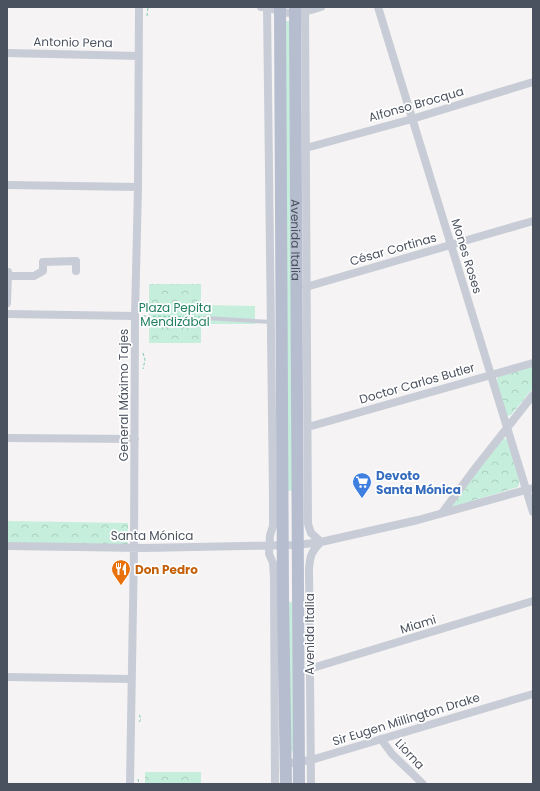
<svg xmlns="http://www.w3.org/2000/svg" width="540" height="791" font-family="Poppins,sans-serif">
<defs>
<pattern id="park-crowns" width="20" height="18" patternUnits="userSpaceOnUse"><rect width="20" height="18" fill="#c6eedc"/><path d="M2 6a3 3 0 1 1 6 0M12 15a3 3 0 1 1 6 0" fill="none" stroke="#accebf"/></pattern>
</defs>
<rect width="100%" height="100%" fill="#f5f3f3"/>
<path fill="#c6eedc" d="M287,21H289L290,23L292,490L290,491L287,490L285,22Z
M201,305L255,306V324H201Z
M290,602H292L293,751L290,752L288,603Z"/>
<path fill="url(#park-crowns)" d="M149,284H201V343H149Z
M533,365V388L511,415L507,416L496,381L498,377Z
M504,438L508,441L520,480L518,487L451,507L458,495Z
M7,521L128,523V545L7,543Z
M145,772H201V784H145Z"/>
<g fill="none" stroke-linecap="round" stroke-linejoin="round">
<path stroke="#80cab2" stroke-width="1" stroke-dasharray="3 2" stroke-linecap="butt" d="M147,16L148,7
M143,316L200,317
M143,353L145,360L143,369
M139,722L141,719L139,714
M138,779L139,784"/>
<path stroke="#c8ccd6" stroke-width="4" d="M205,318L271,322"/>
<path stroke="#c8ccd6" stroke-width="8" d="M261,7C269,7 275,10 283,12C296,15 308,11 321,7
M267,7L273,495V526L270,535L269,554L273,563L274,578L275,784
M305,7L308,524L311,533L321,542
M378,7L533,512
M7,53L139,56
M306,148L412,119L533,82
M7,185L138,187
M8,276H34L43,271V262L76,261V271
M306,287L533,221
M7,303L8,272
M7,314L135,316
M308,427L533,363
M7,438L135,439
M442,513L477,466L533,395
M7,546L144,548L297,545L321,542L418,520L533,488
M309,669L533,601
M7,677L131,679
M381,739L392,754L423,784
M284,768L286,765L298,761L311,760L533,694
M130,784L134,548L135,316L138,187L139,7
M311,784L309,569C310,556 311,552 321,542"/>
<g stroke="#b5bdcf" stroke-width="12">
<path d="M280,7L283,598L286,784"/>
<path id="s1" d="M295,7L299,784"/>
</g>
</g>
<defs>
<symbol id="supermarket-pin" viewBox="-11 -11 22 30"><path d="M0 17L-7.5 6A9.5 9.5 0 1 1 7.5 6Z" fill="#3f7fe0" stroke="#fff"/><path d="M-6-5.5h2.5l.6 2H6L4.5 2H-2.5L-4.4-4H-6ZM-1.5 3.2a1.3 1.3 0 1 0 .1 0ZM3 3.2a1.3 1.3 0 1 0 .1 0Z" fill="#fff"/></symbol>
<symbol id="restaurant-pin" viewBox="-11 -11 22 30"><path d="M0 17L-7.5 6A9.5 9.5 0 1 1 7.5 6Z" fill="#e8710a" stroke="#fff"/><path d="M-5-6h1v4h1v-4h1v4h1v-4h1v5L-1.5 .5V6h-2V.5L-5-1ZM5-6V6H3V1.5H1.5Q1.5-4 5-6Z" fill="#fff"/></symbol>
</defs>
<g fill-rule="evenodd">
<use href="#supermarket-pin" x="351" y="471" width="22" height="30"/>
<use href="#restaurant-pin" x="110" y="558" width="22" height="30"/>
</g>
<g text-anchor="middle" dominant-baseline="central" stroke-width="3.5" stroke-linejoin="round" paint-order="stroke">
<g font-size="12" fill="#4b525f" stroke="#fff">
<text transform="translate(73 42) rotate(1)">Antonio Pena</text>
<text transform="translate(416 104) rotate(-16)">Alfonso Brocqua</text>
<text stroke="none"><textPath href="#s1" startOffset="233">Avenida Italia</textPath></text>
<text transform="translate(393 249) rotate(-16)">César Cortinas</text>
<text transform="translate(467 256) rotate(73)">Mones Roses</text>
<text transform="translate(417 383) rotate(-16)">Doctor Carlos Butler</text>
<text transform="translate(123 395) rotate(-90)">General Máximo Tajes</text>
<text x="152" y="535">Santa Mónica</text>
<text transform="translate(418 624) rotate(-17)">Miami</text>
<text transform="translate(309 634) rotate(-90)">Avenida Italia</text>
<text transform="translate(406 719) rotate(-17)">Sir Eugen Millington Drake</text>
<text transform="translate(410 754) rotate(47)">Liorna</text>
</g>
<g font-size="12" fill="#1f7e5e" stroke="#fff">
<text x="175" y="307">Plaza Pepita<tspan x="175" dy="14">Mendizábal</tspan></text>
</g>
<g font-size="12" font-weight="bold" fill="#366cbe" stroke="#fff" text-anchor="start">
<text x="376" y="475">Devoto<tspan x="376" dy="14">Santa Mónica</tspan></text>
</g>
<g font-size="12" font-weight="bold" fill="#c56008" stroke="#fff" text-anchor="start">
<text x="135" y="569">Don Pedro</text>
</g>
</g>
<rect width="540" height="791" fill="none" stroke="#4b525f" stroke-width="16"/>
</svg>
